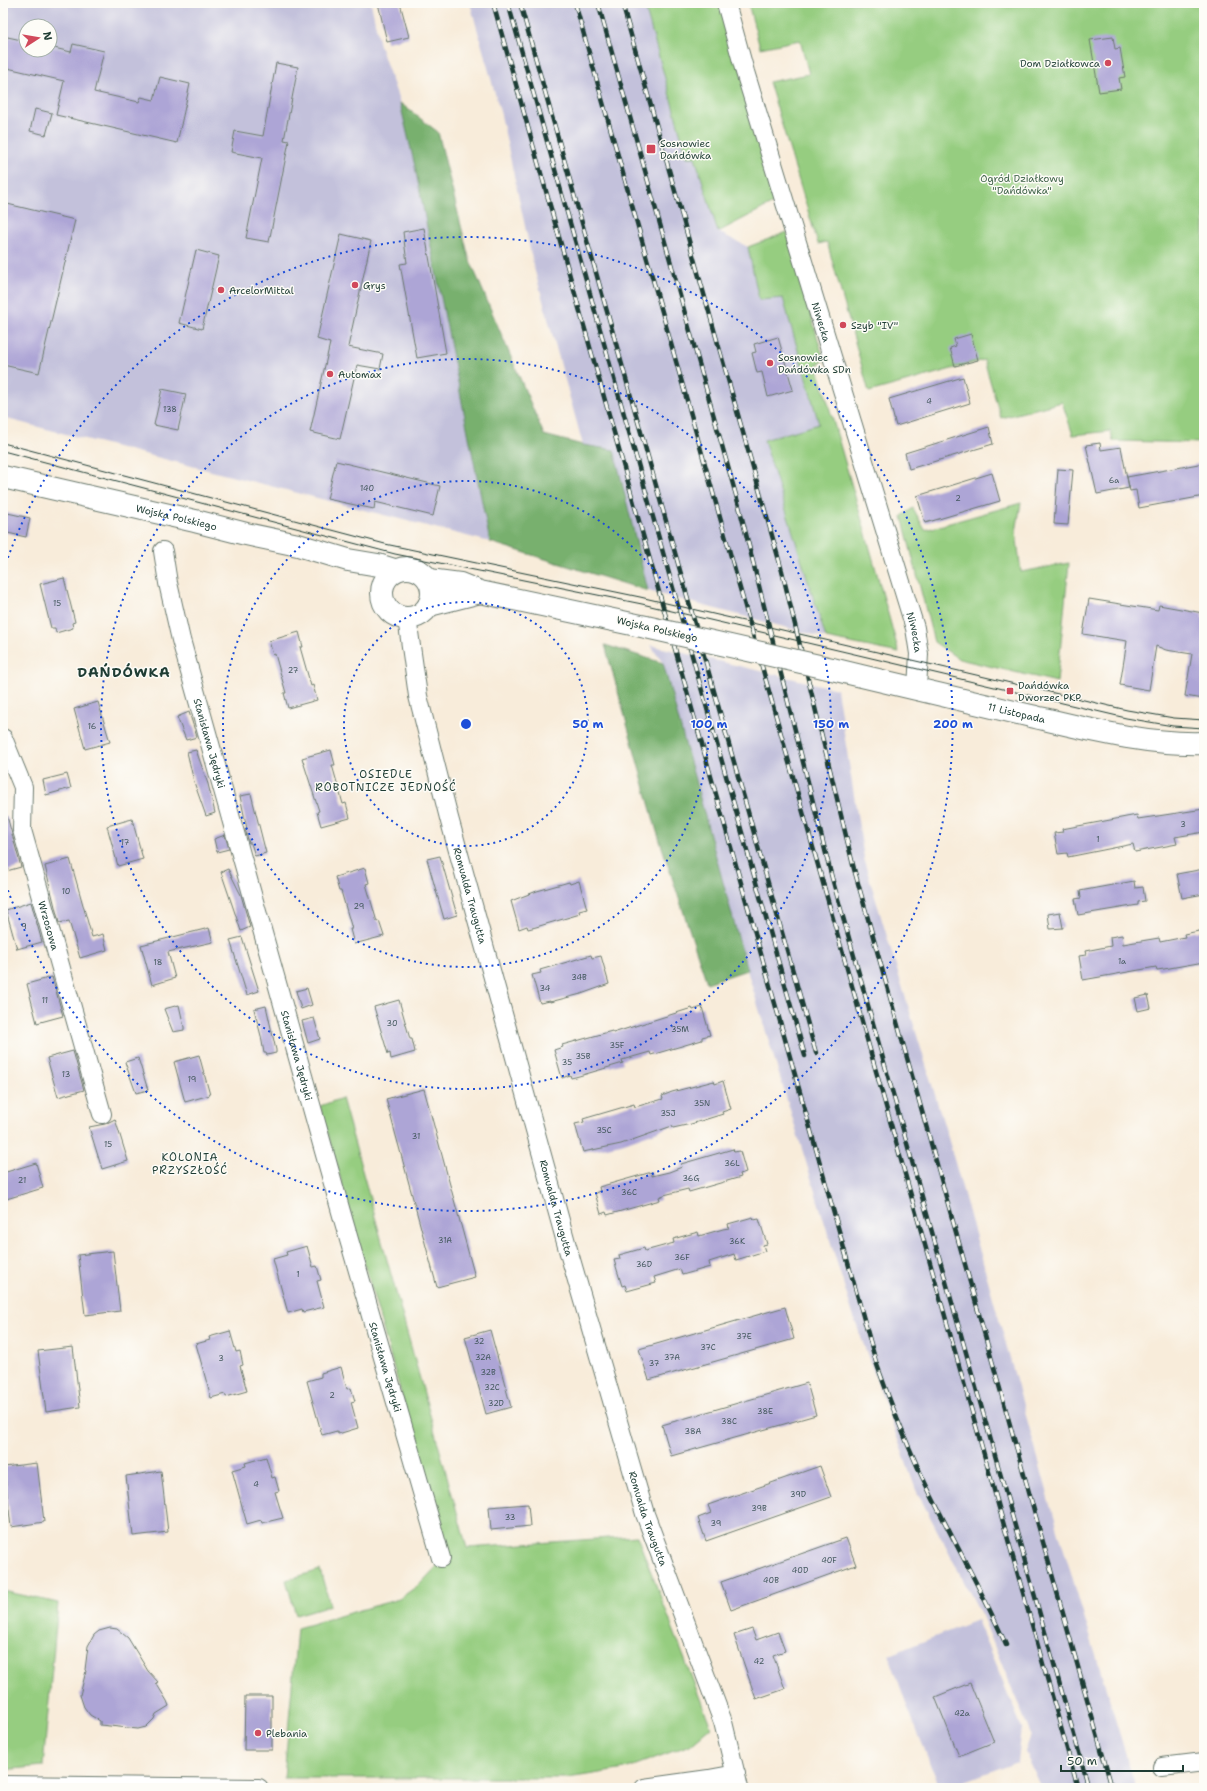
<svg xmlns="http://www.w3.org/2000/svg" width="1207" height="1791" font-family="'Shantell Sans',sans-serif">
<rect width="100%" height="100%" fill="#fdfcf7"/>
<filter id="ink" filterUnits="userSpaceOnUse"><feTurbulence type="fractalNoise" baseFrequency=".025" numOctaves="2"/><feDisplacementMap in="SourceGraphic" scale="8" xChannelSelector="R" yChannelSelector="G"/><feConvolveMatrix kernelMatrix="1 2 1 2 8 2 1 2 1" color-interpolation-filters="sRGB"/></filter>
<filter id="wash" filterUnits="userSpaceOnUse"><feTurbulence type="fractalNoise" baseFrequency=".012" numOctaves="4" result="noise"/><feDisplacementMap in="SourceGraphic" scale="16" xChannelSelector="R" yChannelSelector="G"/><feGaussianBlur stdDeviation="0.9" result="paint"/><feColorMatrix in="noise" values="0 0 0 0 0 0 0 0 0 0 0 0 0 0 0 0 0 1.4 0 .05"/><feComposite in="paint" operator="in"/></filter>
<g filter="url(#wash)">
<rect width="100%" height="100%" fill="#f8ecda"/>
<path fill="#c3c1db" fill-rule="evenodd" d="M3,3H371L380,46L400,103L414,162L490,542L3,418ZM26,26H50V50H26Z
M470,3H644L687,157H695L718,232L748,247L759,299L783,298L819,424L764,440L826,638L648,591L614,450L583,445L534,268L501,115Z
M650,645L837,689L865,864L949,1141L1058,1530L1136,1788H1042L1025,1752L1031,1735L982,1616L916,1490L853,1315L747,970L663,663Z
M977,1620L1022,1728L1018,1761L947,1788H940L907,1706L889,1655Z"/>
<path fill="#96cd80" stroke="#5a855a" d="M644,3H722L777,201L718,232L695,157H687Z
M748,3H1204V443L1113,441L1111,431L1073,435L1062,402L1001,418L984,360L869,392L827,242L818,244L769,82L809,74L800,40L760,48Z
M787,232L824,360L817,365L869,545L899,653L826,638L764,440L819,424L783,298L759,300L748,247Z
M1021,503L1016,532L1021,572L1069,563L1057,682L959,659L934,642L902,516L913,508L925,530Z
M342,1098L467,1548L637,1536L711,1727L690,1745L625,1769L568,1778H284L297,1628L399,1599L420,1584L447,1556L320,1106Z
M320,1570L330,1605L296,1615L286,1580Z
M3,1591L58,1603L43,1766L3,1770Z"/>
<path fill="#78b06e" stroke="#4c7651" d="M400,103L438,132L469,258L544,435L583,445L614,450L648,591L490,542L414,162Z
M605,645L663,663L747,970L707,983L657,832Z"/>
<g id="blocks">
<path fill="#ada5d6" d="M378,3H400L409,37L387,42Z
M3,36L26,41V50H50V47L71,52L73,44L104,51L94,92L139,102L141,97L154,100L160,77L190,84L177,143L56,115L64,81L3,67Z
M1113,37L1115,49L1120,48L1125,77L1119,78L1121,89L1099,92L1090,40Z
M276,63L298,67L284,140L289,141L269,242L246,238L262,158L231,152L235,131L263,136Z
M35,109L52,113L46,135L30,131Z
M3,203L75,220L39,373L3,365Z
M424,228L446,353L417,358L400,264L407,263L403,232Z
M341,234L371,241L348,347L383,354L380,369L357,365L340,439L310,432L330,343L317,339Z
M196,250L219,256L202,329L179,323Z
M971,334L978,360L955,366L950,348L956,346L954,339Z
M778,337L793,390L768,397L762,372L757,373L752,353L756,352L754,344Z
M963,377L970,403L896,426L889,399Z
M162,389L186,394L178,430L154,425Z
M989,427L993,444L909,469L905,453Z
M1100,443L1101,450L1121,447L1129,488L1097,494L1086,445Z
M336,461L440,486L433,516L375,502L374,509L327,499Z
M1204,463V496L1139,508L1136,490L1130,491L1127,477Z
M1058,469L1073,470L1068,525L1054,524Z
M992,473L1000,501L925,523L917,496Z
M3,512L30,518L26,537L3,532Z
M64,578L75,622L72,623L73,628L56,633L55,628H51L40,584Z
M1089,599L1158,610L1159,605L1203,613L1202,618H1204V699L1185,696L1192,654L1166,650L1156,646L1149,690L1120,685L1127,641L1083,634Z
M299,632L303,647H300L311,686L313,685L317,700L288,708L284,693H286L275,654L273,655L269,641Z
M98,702L110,742L85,749L74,709Z
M189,712L197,737L186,740L177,717Z
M196,750L208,784L215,813L206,816L194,782L187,752Z
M331,750L335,765H332L343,804L346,803L350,818L321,826L317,812L319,811L302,758Z
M67,774L71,788L46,795L43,780Z
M251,794L266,853L255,856L251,843H249L245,829H247L240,796Z
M1204,809V832L1175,837L1177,844L1135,852L1133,844L1068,857L1067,853L1058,854L1054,833L1063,832L1062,829L1137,815L1138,819Z
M7,816L21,867L3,872V817Z
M132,819L143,859L118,866L107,826Z
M225,835L229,849L217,852L214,839Z
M440,856L457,915L444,919L427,859Z
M70,859L92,937L103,934L107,950L80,958L69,921L59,923L45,866Z
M365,868L369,883L366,884L377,922L379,921L384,936L354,944L350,929H352L341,891H339L335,877Z
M228,869L241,895L250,927L241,931L221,872Z
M1204,869V894L1182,898L1177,874Z
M579,881L587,909L579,911L580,914L536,927L528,929L527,926L519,929L511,901L537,891L569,882L570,884Z
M1134,881L1135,888L1143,887L1145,901L1138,902V905L1078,915L1075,899L1081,898L1080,891Z
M31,902L42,942L17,949L6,910Z
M1060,912L1063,928L1050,929L1048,914Z
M209,928L213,942L168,952L175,978L152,985L141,945Z
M1204,930V962L1164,969L1157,970L1156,967L1083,980L1079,956L1086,955L1085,951L1111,946L1110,937L1122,935L1123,944L1159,938L1160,942L1185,937L1184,934Z
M242,937L259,991L247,995L230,940Z
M591,955L592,958L601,956L609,984L581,994L550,1002V1001L540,1003L532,975L541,973L540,970Z
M52,977L63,1016L37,1023L27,984Z
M307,988L312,1005L301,1009L296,991Z
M1148,995L1151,1008L1138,1011L1135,998Z
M399,1000L410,1039H412L415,1052L391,1059L390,1053L388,1054L374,1007Z
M179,1005L184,1027V1030L173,1032L164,1009Z
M266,1006L276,1050V1053L267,1055L266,1053H264L261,1036L254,1009Z
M702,1007L710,1035L702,1037V1040L651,1055L650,1052L622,1060L623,1063L579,1076L571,1078L570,1075L562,1078L554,1050L563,1047L562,1045L612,1031L613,1033L692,1008L693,1010Z
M314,1018L320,1039L308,1043L302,1021Z
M73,1051L84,1090L58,1097L47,1058Z
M199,1055L210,1095L185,1102L174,1062Z
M138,1058L148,1090L136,1093L125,1062Z
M714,1081L715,1084L723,1081L731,1109L722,1112L723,1114L691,1124L673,1128L672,1126L621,1144L583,1152L575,1124L584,1122L583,1119L634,1104L635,1107L663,1099L662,1096L672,1092Z
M424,1089L475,1277L437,1287L386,1099Z
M115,1119L128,1161L102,1169L89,1127L105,1124Z
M733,1149L734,1152L740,1151L746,1172L740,1174L741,1177L689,1192L688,1189L664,1195L659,1197L660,1200L607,1215L606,1212L601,1214L595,1193L600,1191L599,1187L652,1172V1176L669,1172L682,1167L681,1164Z
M36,1163L43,1188L3,1200V1173Z
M753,1217L754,1220L759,1219L767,1244L763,1245L765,1251L736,1260L734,1254L709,1262L710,1267L682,1275L680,1269L654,1277L656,1283L627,1291L625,1285L622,1286L614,1260L620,1259L619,1255L644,1248L645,1251L674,1243L673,1239L698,1232L699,1236L723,1229L729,1228L728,1224Z
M307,1246L313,1267L317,1266L321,1280L317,1281L324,1307L303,1312L302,1309L288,1313L273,1259L287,1255L286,1252Z
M113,1251L120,1311L85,1315L78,1255Z
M785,1307L794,1339L649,1380L639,1349Z
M490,1330L511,1407L486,1414L465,1337Z
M230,1331L236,1352L240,1351L243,1365L240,1366L247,1391L226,1397L225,1394L211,1398L196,1344L210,1340L209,1337Z
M73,1347L80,1407L46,1412L38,1351Z
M341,1367L347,1389L351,1388L355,1401L351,1402L358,1428L338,1434L337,1431L322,1435L307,1381L321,1377V1373Z
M807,1383L816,1415L671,1456L662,1425Z
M266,1457L272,1478L275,1477L279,1491L275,1492L283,1518L262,1523L261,1520L247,1524L232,1470L246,1466L245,1463Z
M37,1463L44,1522L11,1527L4,1467Z
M820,1466L831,1497L706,1541L698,1518L711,1513L708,1505Z
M161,1471L168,1532L133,1536L126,1476Z
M528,1504L530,1526L491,1530L489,1507Z
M846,1538L856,1565L731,1610L721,1582Z
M110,1628L117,1629L128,1638L148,1671L158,1682L156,1683L167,1701L169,1706L156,1714L154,1719L146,1727L138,1729L100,1725V1721L90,1715L84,1707L80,1695L86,1671L85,1670L88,1646L94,1635L99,1631Z
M752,1629L756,1640L778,1632L785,1651L773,1655L785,1689L756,1699L734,1635Z
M970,1683L994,1742L959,1756L935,1697Z
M245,1696H272V1750H244Z"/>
</g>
</g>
<g filter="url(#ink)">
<use href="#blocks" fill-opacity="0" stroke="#6b7a6e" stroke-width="1"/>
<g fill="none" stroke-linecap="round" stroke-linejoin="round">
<defs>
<g id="street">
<path id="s1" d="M726,3L745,72L915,628L919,654L917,688"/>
<path id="s2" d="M163,551L168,583L181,640L343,1219L441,1558"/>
<path id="s3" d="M407,618L418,696L449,818L567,1246L645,1514L723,1722L739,1788"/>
<path id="s4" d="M3,738L23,787L22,830L102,1114"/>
<path d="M1162,1767L1204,1762"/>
<path d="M3,1785L259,1788"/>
<path d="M644,1788L709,1779L736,1774"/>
</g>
<g id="secondary">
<path id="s5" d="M3,477L195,521L246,534L298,545L348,560L378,565L394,570"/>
<circle cx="407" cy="593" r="25"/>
<path d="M429,580L460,584L480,592L646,627"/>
<path d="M429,605L480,592"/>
<path id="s6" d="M832,669C898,685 964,700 1031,716C1087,729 1146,745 1204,743"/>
</g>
</defs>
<use href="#street" stroke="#6b7a6e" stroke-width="20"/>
<use href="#secondary" stroke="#6b7a6e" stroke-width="24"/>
<use href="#street" stroke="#fff" stroke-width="18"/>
<use href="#secondary" stroke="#fff" stroke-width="22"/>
<path stroke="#1f3d34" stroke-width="1" d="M3,443L385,544L640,597L1127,710L1174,718L1204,720
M3,451L395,554L642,604L1126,718L1173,726L1204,728"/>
<defs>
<path id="rail" d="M493,3L876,1362C889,1399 903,1435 919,1470C946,1529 980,1585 1006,1645
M508,3L805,1056
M520,3L816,1053
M575,3L1078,1788
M598,3L739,506L832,878L1089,1788
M622,3L782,571L854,869L1112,1788"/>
</defs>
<use href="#rail" stroke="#1f3d34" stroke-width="4.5"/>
<use href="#rail" stroke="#fdfcf7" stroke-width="3" stroke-dasharray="9" stroke-linecap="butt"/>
<defs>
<path id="secondary-bridge" d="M646,627L832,669"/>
</defs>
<use href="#secondary-bridge" stroke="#6b7a6e" stroke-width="24" stroke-linecap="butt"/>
<use href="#secondary-bridge" stroke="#fff" stroke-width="22"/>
</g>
</g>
<g fill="none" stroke="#1d4ed8" stroke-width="2" stroke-dasharray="2 4">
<circle cx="466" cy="724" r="122"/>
<circle cx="466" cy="724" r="243"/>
<circle cx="466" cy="724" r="365"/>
<path d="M4 569A487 487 0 1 1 4 879"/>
</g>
<g fill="#d1495b" stroke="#fdfcf7" stroke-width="1.5">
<circle cx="1108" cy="63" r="4"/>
<rect x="646" y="144" width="10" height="10" rx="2"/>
<circle cx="355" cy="285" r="4"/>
<circle cx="221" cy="290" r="4"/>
<circle cx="843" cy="325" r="4"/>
<circle cx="770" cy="363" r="4"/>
<circle cx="330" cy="374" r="4"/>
<rect x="1006" y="687" width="8" height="8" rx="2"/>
<circle cx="258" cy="1733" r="4"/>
</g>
<g text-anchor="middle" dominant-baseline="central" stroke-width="3" stroke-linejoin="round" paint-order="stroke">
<g font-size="8" fill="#42575c">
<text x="929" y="401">4</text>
<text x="170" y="409">138</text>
<text x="1114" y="480">6a</text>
<text x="367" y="488">140</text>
<text x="958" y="498">2</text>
<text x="57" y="603">15</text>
<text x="293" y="670">27</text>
<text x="92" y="726">16</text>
<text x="1183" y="824">3</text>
<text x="1098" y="839">1</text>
<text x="125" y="842">17</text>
<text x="66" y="891">10</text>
<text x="359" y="906">29</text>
<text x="24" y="926">9</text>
<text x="1122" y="961">1a</text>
<text x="158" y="962">18</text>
<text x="579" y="977">34B</text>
<text x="545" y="988">34</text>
<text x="45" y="1000">11</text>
<text x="392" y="1023">30</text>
<text x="680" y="1029">35M</text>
<text x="617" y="1045">35F</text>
<text x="583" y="1056">35B</text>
<text x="567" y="1062">35</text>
<text x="66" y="1074">13</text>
<text x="192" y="1079">19</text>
<text x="702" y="1103">35N</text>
<text x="668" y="1113">35J</text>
<text x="604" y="1130">35C</text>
<text x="416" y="1136">31</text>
<text x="108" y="1144">15</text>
<text x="732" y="1163">36L</text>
<text x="691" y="1178">36G</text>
<text x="22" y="1180">21</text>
<text x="629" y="1192">36C</text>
<text x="445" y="1240">31A</text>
<text x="737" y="1241">36K</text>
<text x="682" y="1257">36F</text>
<text x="644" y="1264">36D</text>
<text x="298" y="1274">1</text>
<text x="744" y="1336">37E</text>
<text x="479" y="1341">32</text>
<text x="708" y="1347">37C</text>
<text x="483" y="1357">32A</text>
<text x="672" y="1357">37A</text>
<text x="221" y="1358">3</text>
<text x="654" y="1363">37</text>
<text x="488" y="1372">32B</text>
<text x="492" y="1387">32C</text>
<text x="332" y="1395">2</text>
<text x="496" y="1403">32D</text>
<text x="765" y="1411">38E</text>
<text x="729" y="1421">38C</text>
<text x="693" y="1431">38A</text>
<text x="256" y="1484">4</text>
<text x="798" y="1494">39D</text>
<text x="759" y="1508">39B</text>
<text x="510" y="1517">33</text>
<text x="716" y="1523">39</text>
<text x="829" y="1560">40F</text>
<text x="800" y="1570">40D</text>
<text x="771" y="1580">40B</text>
<text x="759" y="1661">42</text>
<text x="962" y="1713">42a</text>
</g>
<g font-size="10" fill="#1f3d34" stroke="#fdfcf7" text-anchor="start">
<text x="1100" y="63" text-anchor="end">Dom Działkowca</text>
<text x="660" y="143">Sosnowiec<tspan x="660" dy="12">Dańdówka</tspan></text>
<text x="363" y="285">Grys</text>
<text x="229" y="290">ArcelorMittal</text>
<text x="851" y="325">Szyb "IV"</text>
<text x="778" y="357">Sosnowiec<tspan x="778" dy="12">Dańdówka SDn</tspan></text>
<text x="338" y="374">Automax</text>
<text x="1018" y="685">Dańdówka<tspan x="1018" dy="12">Dworzec PKP</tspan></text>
<text x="266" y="1733">Plebania</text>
</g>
<g font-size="10" fill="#3d6147" stroke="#fdfcf7">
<text x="1022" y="178">Ogród Działkowy<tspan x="1022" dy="12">"Dańdówka"</tspan></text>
</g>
<g font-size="10" fill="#1f3d34" stroke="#fdfcf7">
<text stroke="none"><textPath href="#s1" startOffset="333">Niwecka</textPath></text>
<text stroke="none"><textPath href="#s5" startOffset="178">Wojska Polskiego</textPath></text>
<text transform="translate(657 629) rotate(13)">Wojska Polskiego</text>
<text stroke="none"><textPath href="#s1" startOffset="657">Niwecka</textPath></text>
<text stroke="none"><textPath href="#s6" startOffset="190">11 Listopada</textPath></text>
<text stroke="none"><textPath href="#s2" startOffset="198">Stanisława Jędryki</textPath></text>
<text stroke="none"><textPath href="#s3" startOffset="285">Romualda Traugutta</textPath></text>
<text stroke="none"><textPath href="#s4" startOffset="195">Wrzosowa</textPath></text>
<text stroke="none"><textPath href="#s2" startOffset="522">Stanisława Jędryki</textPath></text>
<text stroke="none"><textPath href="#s3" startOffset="609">Romualda Traugutta</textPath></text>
<text stroke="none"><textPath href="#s2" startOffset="846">Stanisława Jędryki</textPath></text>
<text stroke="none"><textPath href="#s3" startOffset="933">Romualda Traugutta</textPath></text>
</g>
<g font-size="11" letter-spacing="1" fill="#1f3d34" stroke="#fdfcf7">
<text x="386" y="774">OSIEDLE<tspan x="386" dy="13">ROBOTNICZE JEDNOŚĆ</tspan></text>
<text x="190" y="1157">KOLONIA<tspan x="190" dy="13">PRZYSZŁOŚĆ</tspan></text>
</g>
<g font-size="14" font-weight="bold" letter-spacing="1" fill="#1f3d34" stroke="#fdfcf7">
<text x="124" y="672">DAŃDÓWKA</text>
</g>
</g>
<circle cx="466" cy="724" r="6" fill="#1d4ed8" stroke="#fdfcf7" stroke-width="2"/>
<g font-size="12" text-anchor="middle" font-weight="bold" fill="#1d4ed8" stroke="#fdfcf7" stroke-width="3" stroke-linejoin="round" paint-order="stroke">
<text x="588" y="728">50 m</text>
<text x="709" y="728">100 m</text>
<text x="831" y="728">150 m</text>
<text x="953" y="728">200 m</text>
</g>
<rect width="1207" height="1791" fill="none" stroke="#fdfcf7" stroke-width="16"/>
<g transform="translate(38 38) rotate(78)"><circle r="19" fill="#fdfcf7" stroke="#a4b0a9"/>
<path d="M0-3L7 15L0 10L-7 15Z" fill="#d1495b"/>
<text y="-6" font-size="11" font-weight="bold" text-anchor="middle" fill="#1f3d34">N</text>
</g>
<path d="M1061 1765v6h122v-6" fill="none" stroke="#1f3d34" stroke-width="2"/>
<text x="1067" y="1765" font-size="12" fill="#1f3d34" stroke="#fdfcf7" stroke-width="3" paint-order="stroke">50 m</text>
</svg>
